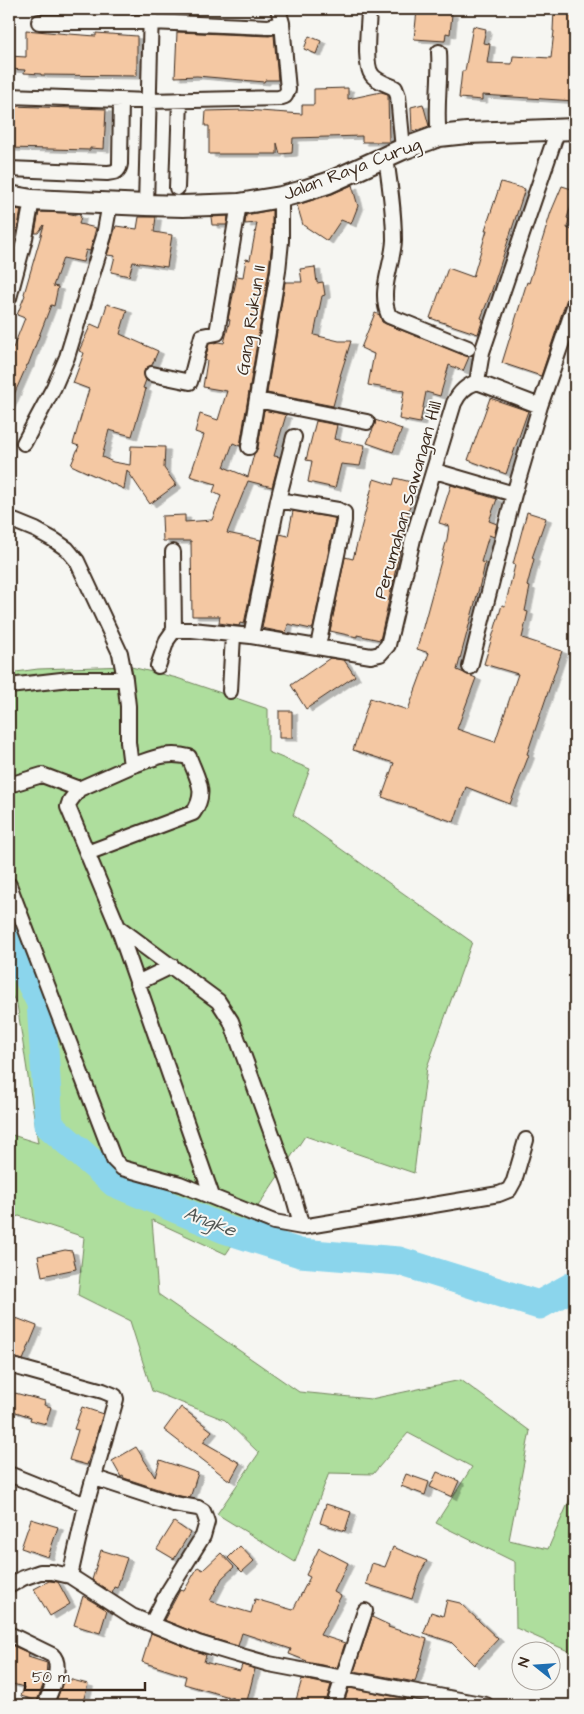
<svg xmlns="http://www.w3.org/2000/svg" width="584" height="1714" font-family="'Architects Daughter',sans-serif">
<defs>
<filter id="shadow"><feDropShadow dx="5.5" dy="3" stdDeviation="0" flood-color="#0004"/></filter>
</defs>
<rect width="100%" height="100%" fill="#f6f6f2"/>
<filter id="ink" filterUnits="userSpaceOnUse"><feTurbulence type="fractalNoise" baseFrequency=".02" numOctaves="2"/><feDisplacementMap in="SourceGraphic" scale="10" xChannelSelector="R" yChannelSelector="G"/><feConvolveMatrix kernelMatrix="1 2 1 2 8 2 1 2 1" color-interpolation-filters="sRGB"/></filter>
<g filter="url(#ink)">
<path fill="#aede9d" stroke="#74845e" d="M127,666L177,678L268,709V752L310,769L293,815L472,942L427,1067L414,1173L305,1136L226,1254L152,1220L158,1294L299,1392L371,1399L461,1380L530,1431L509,1540L548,1549L574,1490L575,1489V1654L516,1628L515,1562L436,1523L472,1467L408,1433L373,1474L329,1473L295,1562L217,1514L259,1453L225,1420L152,1391L130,1321L78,1295L84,1237L19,1216L9,1219V1134L38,1143L17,1004L9,991V673L38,669Z"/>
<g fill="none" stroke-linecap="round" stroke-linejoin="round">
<path stroke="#8bd5ec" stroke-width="29" d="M9,939L41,1003L49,1125L115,1183L224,1229L300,1253L399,1261L539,1305L575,1285"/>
</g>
<path fill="#f4c8a3" stroke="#3b2a1e" filter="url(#shadow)" d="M417,10L452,14L450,34L446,33L445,41L414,39Z
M554,10L575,11L570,70L575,71V101L482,95V100L459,98L462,71H465L473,26L486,29L483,43L490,44L487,63L512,64L513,56L551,58L554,31H553Z
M26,30L69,34L96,36V33L137,36V76L41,75V74L24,73L25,70L9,69V56L26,57Z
M177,32L269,36L274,35L278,80H265L264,82L197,76L175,77Z
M309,36L321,41L316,54L304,49Z
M348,88V99L381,92L388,94L389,142H362V136L293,138L292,153L280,154L277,143V154H209V126H205L206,111L245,110L302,114V105H314V89Z
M423,104L429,126L412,132L411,107Z
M10,106L106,109L104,149L90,148V150L9,148Z
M501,182L525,189L492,290L481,318L483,319L478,334L430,318L448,268L473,277L487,230H485Z
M352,185L358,206L351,224L341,220L327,241L303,225L297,205L332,194Z
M562,186L575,190V195L567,218L569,219L567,228L575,231V274L541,376L502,363L527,282L529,283L551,212Z
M9,208L21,210L17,231L9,230Z
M272,210V241L269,270L240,446L233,443L224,467L248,477L254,454L258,448L264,410L286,415L274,456L280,457L272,487L248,481L227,533L261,540L244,624L240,623L239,626L219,623L220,616H192L191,541H163L162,516L185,515V522L212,520L221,496L213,492L216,484L190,476L204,435L195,432L200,414L218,420L227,391L203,387L207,361L205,360L209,344L218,342L224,343L230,320L228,319L237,276L243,277L246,259L250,260L257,223L245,224L246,215Z
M39,212L66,213L81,216L79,224L96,228L90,251L86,250L83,262L63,258L53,286L58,287L54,306L51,305L28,365H27L9,406V347L13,348L25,318L17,315L25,295L24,294L44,225L38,233H35Z
M228,216L227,225H212L211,217Z
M139,217H156L154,232L172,235L167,267L133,262L129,276L111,272L115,256L107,255L116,226L137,229Z
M315,267L317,283L323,282L325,295L322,296L314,335L339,341H351L340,376H341L333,406L267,393L285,282H302L300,269Z
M107,304L127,310L120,334L158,351L152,365L146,368L144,372L146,380L143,388L146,389L132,436L109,430L102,457L113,462L130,465L131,446L165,447L164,468L176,485L150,504L127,470L124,489L71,465L79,446L73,444L89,389L73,383L84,353L79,351L91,324L100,328Z
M375,313L380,315L382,322L386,324L469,357L463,371L449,365L440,396L426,392L420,423L399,419L404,391L368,385L374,354L361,348Z
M490,398L528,411L506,474L468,460Z
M375,420L402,429L393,452L367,443L375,424Z
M316,421L337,425L334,439L365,445L360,466L341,464L335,488L308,482L312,461L306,460Z
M395,478L415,483L380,640L357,635V637L330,631L345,557L353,559L374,479L393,485Z
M451,485L497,499L489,521L497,524L494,537L489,535L481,562L485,563L483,573L457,670L476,678L457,729L495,742L518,674L484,664L502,605L505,606L508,594L515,565L513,564L527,512L546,518L532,558L534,559L527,586L530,587L525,611L528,612L522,638L562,651L527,754L529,755L510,804L466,787L454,822L382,797L394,763L353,750L370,698L408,710L429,653L417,649L447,539L449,526L439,523Z
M293,511L335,518V520L313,628L311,629L288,624L286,633L262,628L280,534L288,536Z
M330,658L344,660L355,676L306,709L291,685Z
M279,711H292V738H279Z
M65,1250L72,1251L76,1269L42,1276L38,1256Z
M16,1318L37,1326L23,1360L9,1356V1337Z
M15,1393L45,1401L44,1405L51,1407L46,1424L30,1420L31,1417L10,1410Z
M82,1407L103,1414L87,1465L69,1460L78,1430L74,1429Z
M181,1407L212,1431L203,1442L240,1463L230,1481L164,1430Z
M136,1447L155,1477L160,1460L198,1473L190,1498L176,1495L124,1478L123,1476L121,1477L112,1461Z
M437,1472L459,1481L452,1497L430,1487Z
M406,1474L429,1482L425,1495L401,1486Z
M326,1504L351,1512L345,1531L320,1523Z
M31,1519L58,1527L48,1557L21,1548Z
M174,1522L190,1533L174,1559L157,1549Z
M240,1546L254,1561L242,1572L228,1558Z
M393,1547L427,1561L420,1573L412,1599L366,1584L372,1563L385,1567Z
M319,1548L348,1563L334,1592L341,1596L320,1635L345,1643L337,1668L306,1662L307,1661L289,1654L291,1649L242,1633L238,1646L201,1635L164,1620L180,1590L184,1591L198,1567L203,1570L221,1553L234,1567L222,1578L210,1601L251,1613L255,1599L293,1610L310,1577L306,1575Z
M101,1550L127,1558L117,1588L114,1587L112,1593L92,1580Z
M49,1581L58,1582L70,1604L50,1616L34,1589Z
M83,1596L107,1610L100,1633L74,1625Z
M447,1600L460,1603L498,1639L474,1665L451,1642L424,1633L431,1612L443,1616Z
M372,1617L389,1625L388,1627L427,1639L415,1682L354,1671Z
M151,1633L206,1655L204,1662L240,1671L242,1665L255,1669L246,1705L232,1701L233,1698L184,1684L186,1676L142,1662Z
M9,1644L29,1653L28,1657L47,1663L46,1677L37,1701L21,1696L24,1687L9,1683Z
M64,1678L88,1684L82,1705H68L56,1702Z
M302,1679L331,1685L325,1705H316L296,1700Z
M349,1688L407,1699L405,1705H343Z"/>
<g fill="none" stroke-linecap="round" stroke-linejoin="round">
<defs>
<path id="street" d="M369,9C369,24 363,64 372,75C376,81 389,85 395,88L398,96L403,149
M39,22H151L269,27L282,23L278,9
M9,96L149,101L279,98L285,96L288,90L282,23
M439,136C435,108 441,80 439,52
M386,158C390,185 394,212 394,240C393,266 378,290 389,316L468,348
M9,169L107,173C115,172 119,172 120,164L121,101
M177,188L180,100
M146,205L151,9
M9,298L25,238L32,200
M152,374L190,382L202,336L217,333L239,204
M477,382L540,406
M257,400L367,422
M24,443L54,387L67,357L104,236L110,203
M249,447L278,271L281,241V197
M435,471L514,494
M278,500L338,510L344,513V521L318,646
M9,519L36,530L54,540L67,549L77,561L120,653L125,679L128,706V742L131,766L79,789L70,801L68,807L118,927L212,1196
M173,552L174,630
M251,636L278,500L294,437
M158,666L167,640L174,630H192L251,636L371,656L380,654L388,645L414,535L454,403C459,393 465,386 477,382L482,352L558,129
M470,667L514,494L540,406L575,304
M9,686L70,679H125
M230,691L233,635
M9,785L42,775L79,789
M87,853L193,813C208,792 197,779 189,757C166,751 152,759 131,766
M9,885L114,1160L122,1168L180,1184L274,1222L302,1227L290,1184L231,1021L218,1001L118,927
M137,983L172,966
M302,1227L499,1194L509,1190L514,1181L526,1140
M9,1365L103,1391L115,1396L116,1399L86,1505L70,1576
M9,1474L86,1505
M95,1478L174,1504L198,1508L203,1511L205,1516L207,1522L203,1536L168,1592L152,1623
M9,1586L23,1578L40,1572H52L70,1576L132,1616L198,1643L231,1653L269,1664L486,1705
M9,1634L52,1655C64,1666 50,1692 45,1705
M334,1705L365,1611"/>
<path id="secondary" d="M9,196L32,200L146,205L183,206L239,204L281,197L300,192L328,183L403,149L439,136L467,133L575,129"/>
</defs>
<use href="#street" stroke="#3b2a1e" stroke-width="18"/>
<use href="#secondary" stroke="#3b2a1e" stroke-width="24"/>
<use href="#street" stroke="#f6f6f2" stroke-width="14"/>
<use href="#secondary" stroke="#f6f6f2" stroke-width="20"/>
</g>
</g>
<g text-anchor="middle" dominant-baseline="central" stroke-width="4" stroke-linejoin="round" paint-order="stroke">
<g font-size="18" fill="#3b2a1e" stroke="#f6f6f2">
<text transform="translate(352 169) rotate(-21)">Jalan Raya Curug</text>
<text transform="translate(251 320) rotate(-81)">Gang Rukun II</text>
<text transform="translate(408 500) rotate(-74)">Perumahan Sawangan Hill</text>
</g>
<g font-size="19" font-style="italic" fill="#4f5552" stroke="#f6f6f2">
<text transform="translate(210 1222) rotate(21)">Angke</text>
</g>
</g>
<rect width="584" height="1714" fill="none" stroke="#f6f6f2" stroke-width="30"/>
<rect x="15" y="15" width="554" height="1684" fill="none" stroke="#3b2a1e" stroke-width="2" filter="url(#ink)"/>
<g transform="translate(536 1666) rotate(287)"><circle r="24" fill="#f6f6f2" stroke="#aba49d"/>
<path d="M0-4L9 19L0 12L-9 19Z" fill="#1f6fb2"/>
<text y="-8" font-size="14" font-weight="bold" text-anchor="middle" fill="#3b2a1e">N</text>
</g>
<path d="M25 1682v8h120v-8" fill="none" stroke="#3b2a1e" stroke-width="2.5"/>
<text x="32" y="1682" font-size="15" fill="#3b2a1e" stroke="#f6f6f2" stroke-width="4" paint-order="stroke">50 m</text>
</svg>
